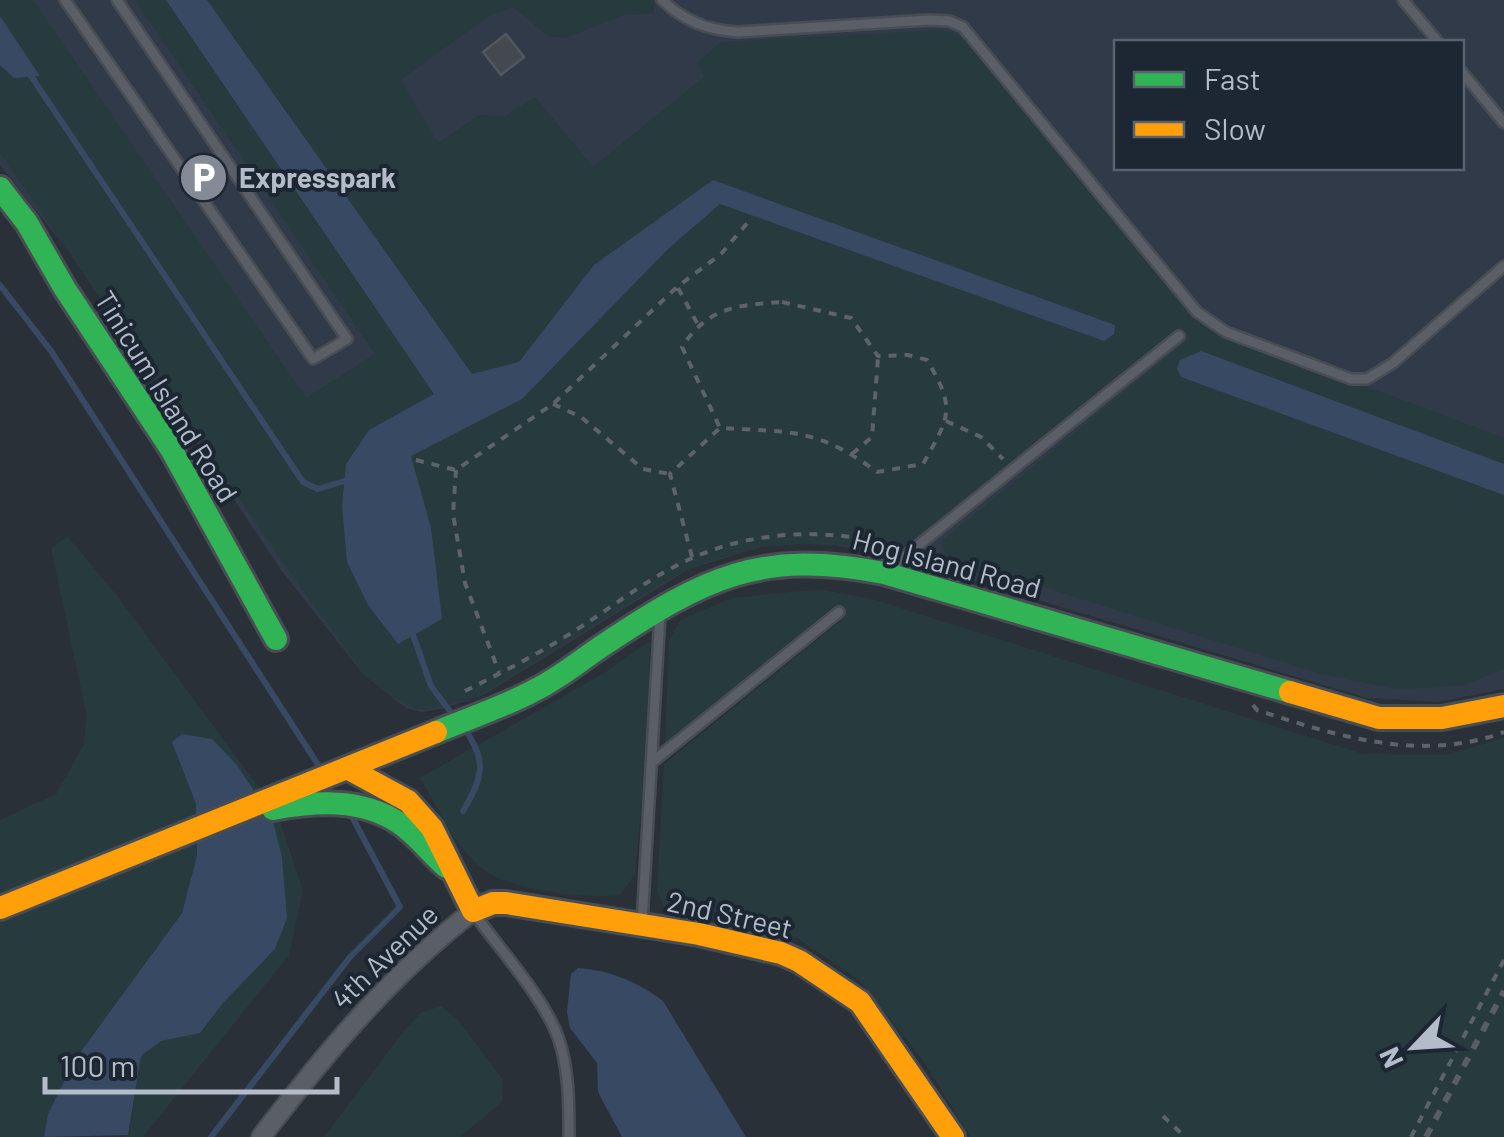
<svg xmlns="http://www.w3.org/2000/svg" width="1504" height="1137" font-family="Barlow,sans-serif">
<rect width="100%" height="100%" fill="#2a3038"/>
<path fill="#313a48" fill-rule="evenodd" d="M0,0H1504V689L1439,702L1367,698L883,554L835,545L798,544L761,547L689,569L483,695L441,709L421,712L406,708L364,675L281,570L72,256L0,165ZM1116,42H1462V168H1116Z"/>
<path fill="#273a3e" d="M0,0H33L306,398L375,354L135,0H166L434,394L369,430L431,528L411,456L522,399L668,249L720,204L1115,325L713,180L594,265L519,362L472,375L207,0H654V14L623,15L565,38L548,36L513,7L487,17L401,80L438,143L479,115L505,116L535,97L593,167L704,77L698,62L721,42L940,30L958,35L976,49L1202,325L1504,438V464L1201,351L1181,377L1504,495V669L1461,686L1397,689L1321,674L1018,579L960,569L945,553L942,541L1189,339L1180,326L899,553L831,543L765,546L709,561L669,579L477,697L426,710H418L390,695L365,675L297,582L0,153V66L14,78L39,76L0,16Z
M68,537L118,597L277,812L303,891L289,955L143,1137H124L129,1134L141,1056L161,1041L200,1032L223,1003L275,949L173,742L196,804L197,855L182,913L74,1061L48,1114L44,1137H0V820L56,794L83,746L87,717L51,548Z
M819,589L872,599L1363,754L1445,755L1504,738V1137H970L923,1060L859,980L797,938L723,920L676,914L664,908L657,891L664,764L842,620L831,609L665,745L669,641L680,620L732,598Z
M650,641L648,740L635,874L620,895C588,899 517,891 489,873C457,853 439,810 420,778L604,673Z
M441,1006L458,1020L503,1080L502,1102L460,1137H324L403,1032L422,1012Z"/>
<path fill="#384963" d="M166,0H207L472,374L519,362L594,265L713,180L1115,325L1114,334L1104,341L720,204L668,249L522,399L411,456L431,528L442,619L398,644L368,605L347,562L342,506L346,464L369,430L434,394Z
M0,16L40,76L14,78L0,65Z
M1201,351L1504,464V495L1181,377L1177,369L1180,360Z
M182,734L212,739L236,764L272,817L282,857L287,918L275,949L223,1003L200,1033L161,1041L141,1056L128,1135L44,1137L48,1114L74,1061L182,913L197,855L196,804L172,742Z
M578,968C610,970 638,982 663,1001L746,1137H622L598,1092L597,1063L570,1028L567,1012L571,974Z"/>
<g fill="none" stroke-linecap="round" stroke-linejoin="round">
<path stroke="#384963" stroke-width="6" d="M29,73L303,482L318,489L351,479
M0,285L51,351L324,774
M412,632L431,686L455,718
M463,727C488,760 483,778 463,811
M211,1137L350,957L400,907L350,813"/>
</g>
<path fill="#444950" stroke="#52575f" stroke-width="2.5" d="M506,34L524,57L501,75L483,52Z"/>
<g fill="none" stroke-linecap="round" stroke-linejoin="round">
<defs>
<path id="lane" d="M65,0L313,359L347,339L117,0
M662,0C684,21 707,30 738,32L929,20L949,21L963,27L1197,312L1226,332L1351,379H1367L1393,363L1504,266
M1403,0L1438,42
M1462,72L1504,123
M890,568L1179,336
M651,763L839,612
M474,913C500,950 542,995 558,1037C569,1068 569,1104 569,1137
M642,923L660,614"/>
<path id="street" d="M261,1137C325,1054 389,976 473,911"/>
<path id="fast" d="M0,188L27,223L65,289L171,449L276,639
M436,732C469,718 504,707 535,690C560,678 582,659 605,644C706,577 761,549 884,573L1290,692
M273,809C315,801 362,798 399,823C417,835 430,853 446,867"/>
<path id="slow" d="M1290,692L1379,718H1442L1504,706
M349,769L408,801L432,828L473,911L493,903H506L699,934L781,953L799,961L860,1002L953,1137
M0,908L436,732"/>
</defs>
<use href="#lane" stroke="#484c53" stroke-width="14"/>
<use href="#street" stroke="#484c53" stroke-width="22"/>
<use href="#fast" stroke="#484c53" stroke-width="28"/>
<use href="#slow" stroke="#484c53" stroke-width="28"/>
<path stroke="#5d636a" stroke-width="4" stroke-dasharray="8 8" stroke-linecap="butt" d="M678,288L697,323
M782,302L851,318L878,356L908,355L927,360C957,410 949,417 923,464L877,472C818,428 790,432 720,428L682,347C708,307 737,305 782,302Z
M553,404L581,417L643,469L670,474
M946,421L981,437L1003,459
M852,454L872,437L878,358
M416,460L456,470L553,404L677,287L721,254L749,221
M456,470L453,514L465,583L499,672
M692,557L670,474L720,428
M465,691C501,673 538,654 573,632C611,608 648,578 690,559C753,530 827,528 893,545
M1253,705L1257,710C1336,736 1422,763 1504,732
M1163,1116L1185,1137
M1411,1137L1504,960"/>
<use href="#lane" stroke="#5a5e66" stroke-width="9"/>
<use href="#street" stroke="#5a5e66" stroke-width="18"/>
<use href="#fast" stroke="#30b455" stroke-width="22"/>
<use href="#slow" stroke="#ff9f0a" stroke-width="22"/>
<path stroke="#595d64" stroke-width="6" stroke-dasharray="10 10" stroke-linecap="butt" d="M1426,1137L1504,991"/>
</g>
<defs>
<symbol id="parking-disc" viewBox="-11 -11 22 22"><circle r="9.5" fill="#848b96" stroke="#1d2633"/><path d="M-3.5-5.5H1a3.5 3.5 0 0 1 0 7H-1V5.5H-3.5ZM-1-3.4V-.6H.8a1.4 1.4 0 0 0 0-2.8Z" fill="#fff"/></symbol>
</defs>
<g fill-rule="evenodd">
<use href="#parking-disc" x="176" y="150" width="55" height="55"/>
</g>
<g text-anchor="middle" dominant-baseline="central" stroke-width="8" stroke-linejoin="round" paint-order="stroke">
<g font-size="28" font-weight="bold" fill="#b4bcc9" stroke="#1d2633" text-anchor="start">
<text x="239" y="177">Expresspark</text>
</g>
<g font-size="28" fill="#b4bcc9" stroke="#1d2633">
<text transform="translate(167 396) rotate(58)">Tinicum Island Road</text>
<text transform="translate(947 563) rotate(15)">Hog Island Road</text>
<text transform="translate(730 914) rotate(13)">2nd Street</text>
<text transform="translate(384 956) rotate(-44)">4th Avenue</text>
</g>
</g>
<rect x="1114" y="40" width="350" height="130" fill="#1d2633" stroke="#59626f" stroke-width="2.5"/>
<rect x="1134" y="72" width="50" height="15" fill="#30b455" stroke="#59626f" stroke-width="2.5"/>
<text x="1204" y="90" font-size="30" fill="#b4bcc9">Fast</text>
<rect x="1134" y="122" width="50" height="15" fill="#ff9f0a" stroke="#59626f" stroke-width="2.5"/>
<text x="1204" y="140" font-size="30" fill="#b4bcc9">Slow</text>
<g transform="translate(1414 1047) rotate(245)" stroke="#1d2633" stroke-width="8" paint-order="stroke">
<path d="M0-8L18 38L0 25L-18 38Z" fill="#b4bcc9"/>
<text y="-15" font-size="28" font-weight="bold" text-anchor="middle" fill="#b4bcc9">N</text>
</g>
<path d="M45 1077v15h292v-15" fill="none" stroke="#b4bcc9" stroke-width="5"/>
<text x="60" y="1077" font-size="30" fill="#b4bcc9" stroke="#1d2633" stroke-width="8" paint-order="stroke">100 m</text>
</svg>
